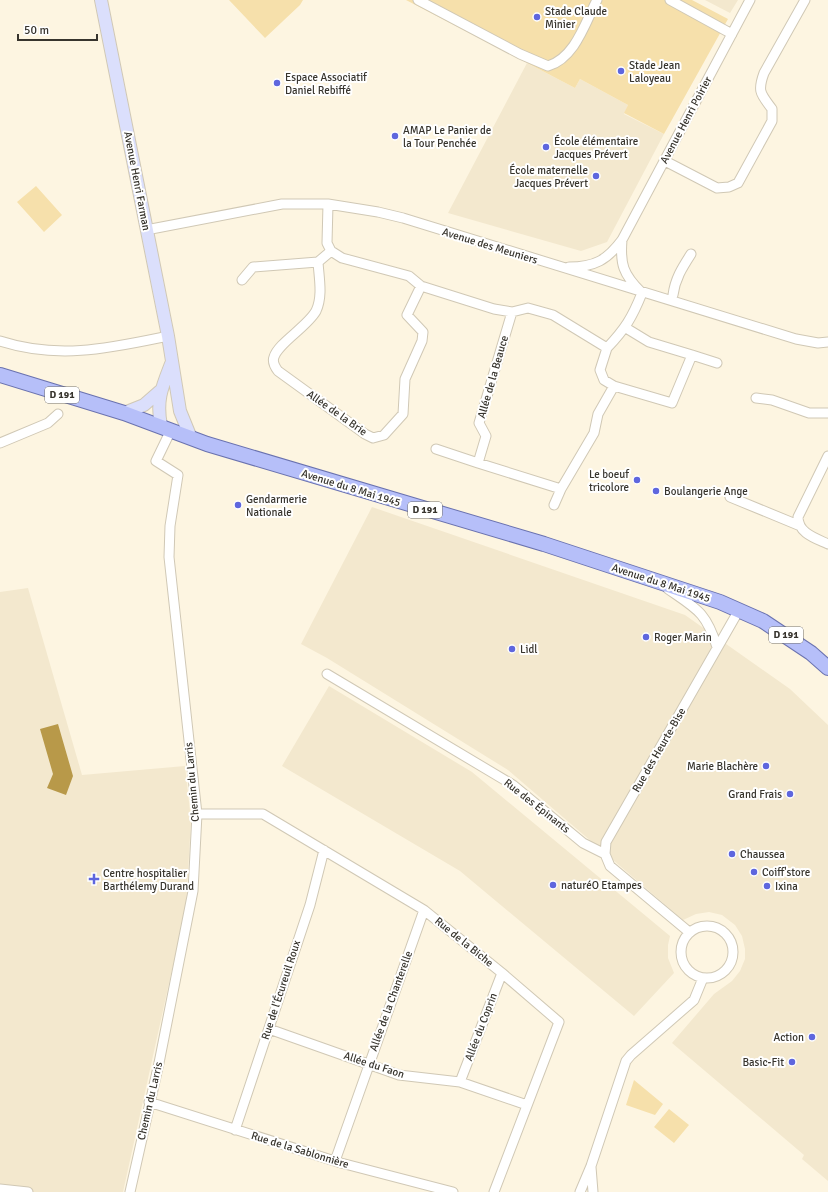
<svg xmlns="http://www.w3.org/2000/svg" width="828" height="1192" font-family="Signika,sans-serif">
<rect width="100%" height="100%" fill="#fdf5e1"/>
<path fill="#f3e8ce" d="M705,0H738L730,13Z
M527,63L575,88L580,79L628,105L624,114L664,134L607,242L581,251L448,213Z
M372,507L685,615L790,689L828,725V1181L802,1159L804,1155L672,1043L714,994L732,981L740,971L745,959V949L742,936L735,925L722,915L709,912L696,914L683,920L508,770L327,658L301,644Z
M28,588L82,775L185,766L191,820L186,906L123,1192H0V592Z
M329,686L472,772L670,936L668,945V958L674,973L634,1016L460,871L282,766Z"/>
<path fill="#f6e0ab" d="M229,0H303L300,5L265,38Z
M406,0H692L728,19L664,134L624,113L628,105L580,79L575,88Z
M36,186L62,215L44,232L17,202Z
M634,1080L663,1104L655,1115L626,1105Z
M669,1109L689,1125L674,1143L654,1127Z"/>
<path fill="#b89949" d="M58,724L73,776L66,795L47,788L53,774L40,729Z"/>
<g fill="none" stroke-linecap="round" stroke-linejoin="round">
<defs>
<path id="street" d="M418,0L520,54L548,66C575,58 585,23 597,0
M670,0L732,34
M665,161L717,188L729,187L738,183L772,121V109C761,94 757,92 764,73L805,0
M328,204L327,243L331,251L342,258L409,276L421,286L494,309L512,312L528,308L553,315L607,348C625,329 632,318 642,293
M146,230L282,204H328L378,212L403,218L796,339L818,343L828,342
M622,240C620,264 623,274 641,292
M318,262C319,278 323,296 316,311C307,327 278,343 274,357C272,362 275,367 278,371L365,434L373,438L384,435L403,414L405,379L422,341L423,332L407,315L421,286
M569,267C595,267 607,260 622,240L750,0
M242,280L253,267L318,262L331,251
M673,295C675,279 682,268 691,254
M512,312L479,423L486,436L478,463L561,489L594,433L598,414L614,386L604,380L600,370L607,348
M0,341C59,360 110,348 168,336
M692,355L717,363
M614,386L672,403L692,355L649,342L626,328
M756,398L772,400L809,413H828
M0,443L48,423L58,414
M436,449L478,463
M828,456L798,517C798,533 815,538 828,544
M730,497L798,525
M554,505L561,489
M668,589C697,609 706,612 717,647
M327,674L513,785L583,843L605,854L610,866L689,932
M197,814H263L424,910L502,973L559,1022L494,1192
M605,854L606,842L739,610
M681 952a26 26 0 1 1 52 0a26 26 0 1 1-52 0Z
M269,1029L399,1075L460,1082L527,1105
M460,1082L502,973
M149,1102L341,1163L453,1192
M235,1130L310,905L324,850
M335,1161L424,910
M591,1167L593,1192
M0,1189L28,1192
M130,1192L159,1063L193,891L197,814L169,557L170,526L178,475L156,461L171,430
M580,1192L591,1166L626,1061L631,1055L694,1000L703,978"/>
<path id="secondary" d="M101,0L168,336L180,411L191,438
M124,413L144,405L160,391
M161,426C156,400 162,387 171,364"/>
<path id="primary" d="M0,375L124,413L207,444L544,544L720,602L763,621L811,653L828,668"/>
</defs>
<use href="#street" stroke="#d0c8b5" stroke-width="11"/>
<use href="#secondary" stroke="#d0c8b5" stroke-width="14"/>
<use href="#primary" stroke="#6a72af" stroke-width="16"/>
<use href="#street" stroke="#fff" stroke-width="9"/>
<use href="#secondary" stroke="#dbdffc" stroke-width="12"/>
<use href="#primary" stroke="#b6bff9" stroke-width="14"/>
</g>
<g fill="#5e66de" stroke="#fff" stroke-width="1.5">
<circle cx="537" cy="17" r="4"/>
<circle cx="621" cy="71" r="4"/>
<circle cx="277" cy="83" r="4"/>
<circle cx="395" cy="136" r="4"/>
<circle cx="546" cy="147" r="4"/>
<circle cx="596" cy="176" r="4"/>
<circle cx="637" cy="480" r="4"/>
<circle cx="656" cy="491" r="4"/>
<circle cx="238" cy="505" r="4"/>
<circle cx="646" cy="637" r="4"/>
<circle cx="512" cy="649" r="4"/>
<circle cx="766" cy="766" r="4"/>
<circle cx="790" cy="794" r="4"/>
<circle cx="732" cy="854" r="4"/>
<circle cx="754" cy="872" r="4"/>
<path d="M92 873h4v4h4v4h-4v4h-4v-4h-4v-4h4z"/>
<circle cx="553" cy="885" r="4"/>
<circle cx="767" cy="886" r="4"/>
<circle cx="812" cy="1037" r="4"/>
<circle cx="792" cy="1062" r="4"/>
</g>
<g text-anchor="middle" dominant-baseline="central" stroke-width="4" stroke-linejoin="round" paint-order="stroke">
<g fill="#fff" stroke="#73716c" stroke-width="1">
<rect x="45" y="387" width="34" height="16" rx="3"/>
<rect x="408" y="502" width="34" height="16" rx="3"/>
<rect x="769" y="627" width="34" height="16" rx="3"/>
</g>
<g font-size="10" font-weight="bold" fill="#37342d">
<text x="62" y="395">D 191</text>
<text x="425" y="510">D 191</text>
<text x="786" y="635">D 191</text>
</g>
<g font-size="11" fill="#37342d" stroke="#fff" text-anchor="start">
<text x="545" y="11">Stade Claude<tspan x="545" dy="13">Minier</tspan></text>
<text x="629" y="65">Stade Jean<tspan x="629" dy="13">Laloyeau</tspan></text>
<text x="285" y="77">Espace Associatif<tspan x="285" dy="13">Daniel Rebiffé</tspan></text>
<text x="403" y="130">AMAP Le Panier de<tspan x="403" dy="13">la Tour Penchée</tspan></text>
<text x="554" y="141">École élémentaire<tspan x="554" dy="13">Jacques Prévert</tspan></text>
<text x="588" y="170" text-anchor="end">École maternelle<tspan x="588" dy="13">Jacques Prévert</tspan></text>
<text x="629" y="474" text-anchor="end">Le boeuf<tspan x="629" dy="13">tricolore</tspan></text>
<text x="664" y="491">Boulangerie Ange</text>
<text x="246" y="499">Gendarmerie<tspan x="246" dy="13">Nationale</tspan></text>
<text x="654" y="637">Roger Marin</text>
<text x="520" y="649">Lidl</text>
<text x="758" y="766" text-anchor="end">Marie Blachère</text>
<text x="782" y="794" text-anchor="end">Grand Frais</text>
<text x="740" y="854">Chaussea</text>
<text x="762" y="872">Coiff'store</text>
<text x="103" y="873">Centre hospitalier<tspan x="103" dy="13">Barthélemy Durand</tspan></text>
<text x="561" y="885">naturéO Etampes</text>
<text x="775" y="886">Ixina</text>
<text x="804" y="1037" text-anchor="end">Action</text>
<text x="784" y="1062" text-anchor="end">Basic-Fit</text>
</g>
<g font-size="11" fill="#37342d" stroke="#fff">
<text transform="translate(686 120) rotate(-62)">Avenue Henri Poirier</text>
<text transform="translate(137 181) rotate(79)">Avenue Henri Farman</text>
<text transform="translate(490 246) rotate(17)">Avenue des Meuniers</text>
<text transform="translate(493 377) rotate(-74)">Allée de la Beauce</text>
<text transform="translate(337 413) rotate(35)">Allée de la Brie</text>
<text transform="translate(351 488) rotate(17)">Avenue du 8 Mai 1945</text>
<text transform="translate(661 583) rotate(18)">Avenue du 8 Mai 1945</text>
<text transform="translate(659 750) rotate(-60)">Rue des Heurte-Bise</text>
<text transform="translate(192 782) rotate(-95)">Chemin du Larris</text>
<text transform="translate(537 806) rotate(38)">Rue des Épinants</text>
<text transform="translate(464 942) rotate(39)">Rue de la Biche</text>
<text transform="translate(281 990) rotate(-72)">Rue de l'Écureuil Roux</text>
<text transform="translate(391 1001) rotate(-70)">Allée de la Chanterelle</text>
<text transform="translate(481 1027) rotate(-69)">Allée du Coprin</text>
<text transform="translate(374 1065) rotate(18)">Allée du Faon</text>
<text transform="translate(150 1101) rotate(-77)">Chemin du Larris</text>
<text transform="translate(300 1150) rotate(17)">Rue de la Sablonnière</text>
</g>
</g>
<path d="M18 34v6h79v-6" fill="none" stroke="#37342d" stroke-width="2"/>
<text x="24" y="34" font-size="12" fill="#37342d" stroke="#ffffff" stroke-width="3" paint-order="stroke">50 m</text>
</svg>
